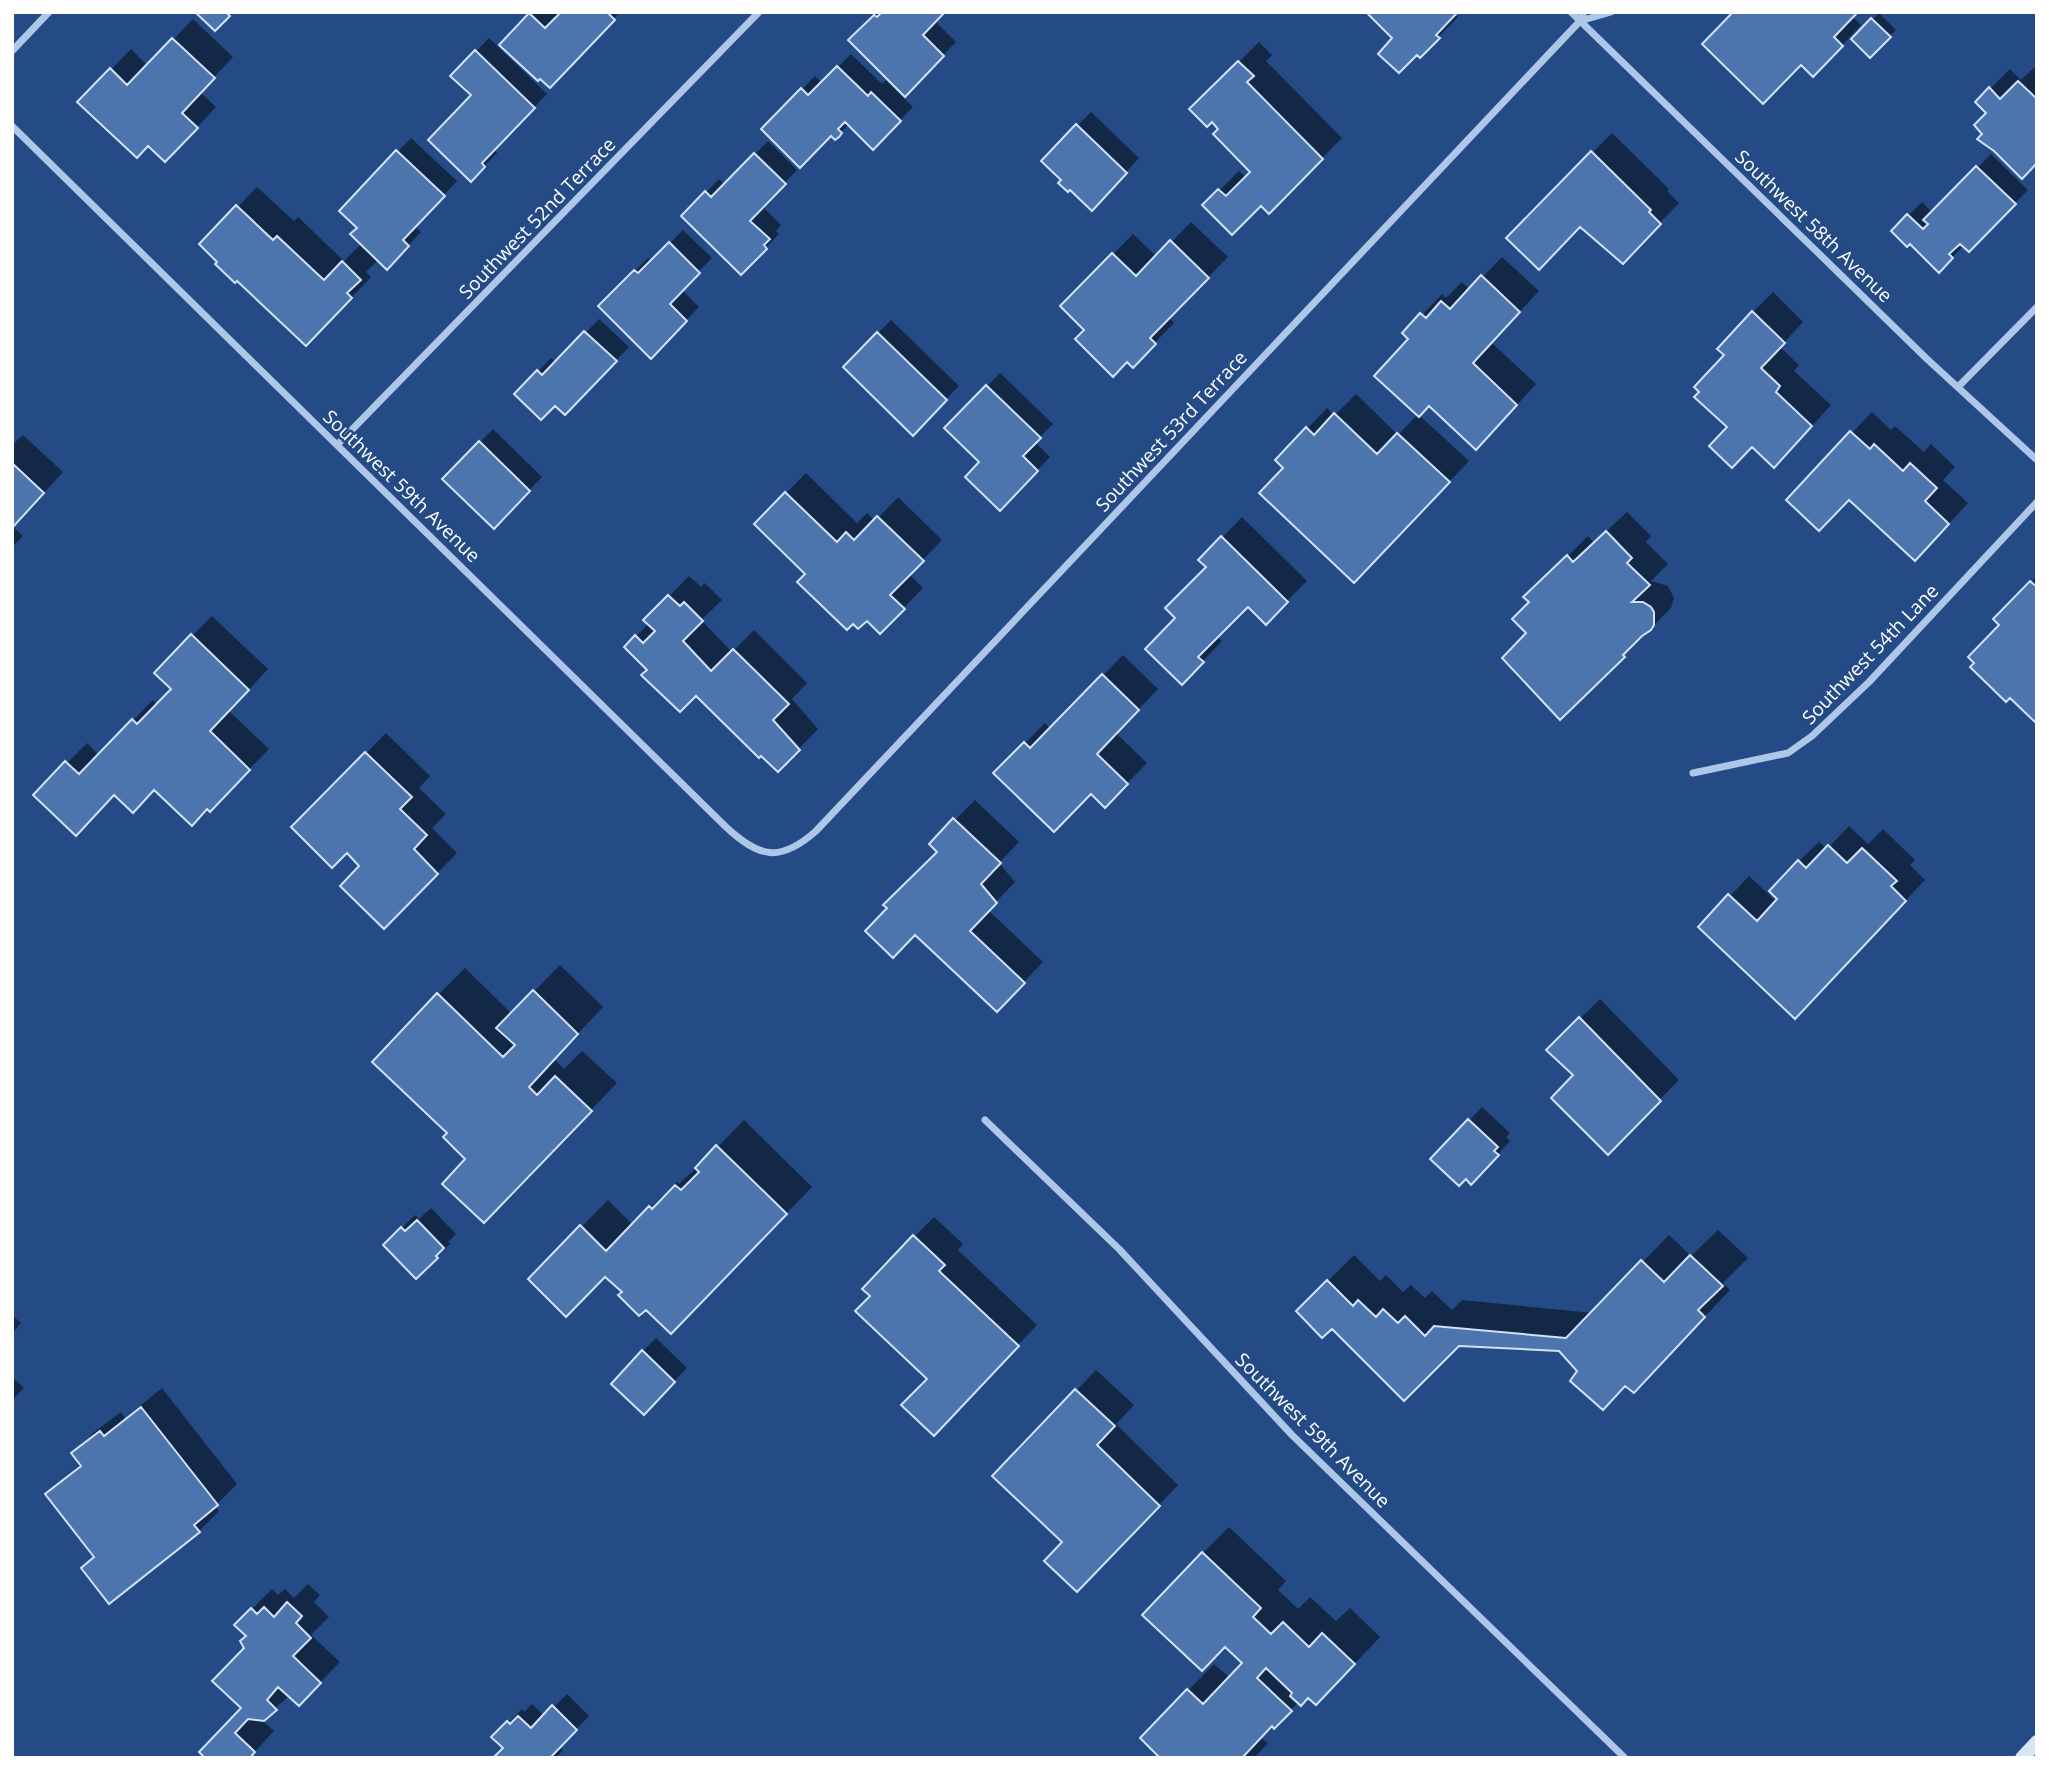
<svg xmlns="http://www.w3.org/2000/svg" width="2049" height="1770" font-family="'Open Sans',sans-serif">
<rect width="100%" height="100%" fill="#244b85"/>
<path fill="#0007" d="M532,12H555L559,16L563,12H620L549,86L502,45Z
M879,12H943L935,21L956,42L905,94L851,40Z
M1368,12H1455L1454,14L1458,17L1420,56L1395,38Z
M1879,13L1896,30L1870,55L1853,39Z
M1852,16L1861,25L1833,55L1801,63L1705,44Z
M193,19L233,57L200,92L216,107L185,140L80,102L131,49L148,66Z
M489,38L547,94L494,149L497,153L471,179L473,95L453,75Z
M1259,42L1272,55L1266,61L1342,138L1269,211L1261,203L1205,205L1239,171L1247,178L1253,172L1212,119L1192,109Z
M851,54L882,84L886,80L913,107L873,148L849,124L835,138L831,134L763,129L815,76L822,83Z
M2037,65V161L1984,134L1989,113L1977,102L2010,69L2021,80Z
M1091,112L1139,158L1105,195L1063,180L1043,161Z
M1612,133L1669,189L1667,191L1679,203L1622,262L1581,225L1508,238Z
M411,138L457,181L415,226L421,232L400,254L379,259L366,272L371,277L326,324L220,262L202,244L257,187L294,221L298,217L344,261L362,243L359,228L341,211Z
M768,141L797,170L762,206L781,225L776,231L779,234L741,273L683,216L719,179L725,185Z
M1991,154L2028,190L1969,250L1964,245L1939,271L1910,242L1893,231L1922,202L1933,213Z
M1191,222L1228,257L1169,317L1174,323L1133,365L1087,330L1063,306L1133,234L1157,257Z
M683,230L712,258L681,289L699,307L651,356L600,306L648,258L652,261Z
M1502,257L1539,291L1491,342L1536,384L1496,428L1429,404L1419,415L1469,461L1374,561L1277,460L1327,408L1334,416L1356,394L1398,435L1418,414L1411,339L1405,333L1442,294L1446,298L1462,282L1470,290Z
M1773,292L1803,322L1780,347L1799,365L1794,371L1831,405L1794,446L1729,427L1726,355L1753,312Z
M599,319L629,347L578,400L555,403L517,394L551,358L556,363Z
M891,320L959,386L913,433L845,367Z
M1000,373L1053,424L1035,442L1050,457L1000,508L982,462L947,428Z
M1872,412L1891,430L1895,426L1924,452L1931,444L1955,467L1943,480L1968,503L1935,539L1850,498L1788,500Z
M493,429L542,477L494,526L444,479Z
M23,435L63,472L13,527L23,536L12,547V445Z
M806,473L857,523L867,513L875,521L898,497L942,540L909,574L923,588L880,632L808,574L756,524Z
M1627,512L1651,536L1646,542L1668,564L1651,581L1668,586L1674,598L1671,608L1650,629L1642,634L1643,636L1560,718L1529,633L1531,602L1526,597L1588,536L1594,543Z
M1242,517L1307,581L1266,622L1248,605L1217,636L1222,641L1182,683L1178,617L1208,567L1201,560Z
M689,576L701,587L705,583L722,600L701,620L732,652L754,630L807,683L792,699L818,729L778,770L696,694L649,670L626,647L649,623L646,620Z
M2037,576V721L2002,625L1996,619Z
M212,616L268,669L229,711L269,749L230,789L155,788L115,794L96,813L67,763L87,743L99,755L153,700L158,705L173,689L192,636Z
M1123,655L1158,689L1116,733L1147,763L1105,806L1091,792L996,773L1045,723L1051,729Z
M386,733L430,776L419,788L446,814L432,828L457,853L384,927L361,866L347,851L294,827Z
M975,800L1019,842L999,863L1015,882L988,910L1043,962L997,1010L940,852L931,844Z
M1849,826L1868,844L1883,829L1915,860L1910,865L1925,880L1815,996L1730,896L1749,876L1777,902L1799,861L1819,842L1827,849Z
M560,965L603,1007L554,1059L564,1069L582,1051L617,1083L510,1195L468,1159L450,1132L438,995L465,968L512,1014Z
M1600,999L1679,1080L1608,1152L1576,1075L1549,1049Z
M1482,1107L1510,1133L1506,1137L1510,1141L1484,1169L1466,1177L1433,1159Z
M744,1120L812,1187L697,1306L646,1307L624,1292L606,1275L530,1279L608,1200L633,1225L677,1182L679,1184L704,1161Z
M431,1208L456,1234L448,1242L450,1244L416,1277L385,1245L415,1215L419,1219Z
M934,1217L963,1244L958,1250L1037,1325L953,1413L872,1296L914,1237Z
M1718,1230L1748,1258L1723,1283L1730,1290L1660,1364L1626,1384L1580,1371L1560,1349L1459,1344L1332,1326L1298,1311L1354,1255L1380,1281L1386,1275L1403,1292L1411,1285L1425,1298L1432,1291L1452,1310L1462,1300L1593,1313L1669,1235L1691,1256Z
M12,1315L21,1323L12,1333Z
M656,1338L687,1368L644,1412L643,1351Z
M1096,1370L1134,1405L1116,1424L1178,1485L1097,1570L995,1476Z
M12,1377L24,1388L12,1400Z
M162,1388L237,1484L215,1506L219,1511L199,1531L109,1601L95,1556L47,1494L81,1463L74,1453L93,1433L121,1412L125,1418Z
M1229,1527L1286,1581L1278,1590L1298,1609L1310,1597L1336,1621L1350,1608L1380,1637L1342,1677L1299,1702L1274,1726L1272,1724L1260,1737L1268,1743L1254,1758H1163L1142,1738L1214,1664L1230,1678L1244,1663L1203,1553Z
M308,1584L320,1595L314,1602L329,1617L311,1635L340,1662L299,1704L290,1695L262,1720L274,1731L249,1758H207L243,1708L246,1649L252,1609L272,1589L278,1595L285,1589L294,1598Z
M567,1694L589,1716L559,1747L563,1750L556,1758H496L506,1748L494,1737L522,1709L524,1712L532,1704L545,1716Z"/>
<path fill="#4c75ad" stroke="#d2e1f7" stroke-width="2" d="M195,12H226L230,16L215,31Z
M561,12H607L615,20L550,88L540,79L538,81L499,45L529,13L545,28Z
M882,12H945L923,35L944,56L905,97L848,40L874,15L877,17Z
M1366,12H1454L1456,14L1436,35L1440,38L1420,58L1417,55L1399,73L1378,54L1392,38Z
M1733,12H1858L1834,37L1843,46L1813,77L1801,65L1763,104L1702,44Z
M1871,18L1891,37L1870,58L1851,39Z
M172,38L215,78L182,113L198,128L165,162L148,146L137,158L77,102L110,68L127,85Z
M475,50L535,108L482,163L485,167L471,182L428,140L471,95L450,76Z
M1238,61L1254,76L1247,82L1323,159L1269,214L1261,206L1232,235L1202,205L1218,189L1226,196L1250,172L1213,134L1218,129L1212,122L1207,127L1189,109Z
M837,66L868,96L871,92L901,121L873,150L845,122L838,129L842,133L839,137L835,140L831,136L800,168L761,129L801,88L808,95Z
M2018,81L2037,99V163L2022,179L1994,151L1977,139L1982,134L1974,125L1986,113L1975,102L1989,87L2000,99Z
M1076,124L1127,173L1092,211L1070,190L1068,192L1058,183L1061,180L1041,161Z
M396,150L445,196L403,240L409,246L387,270L350,234L357,228L339,211Z
M1591,151L1651,210L1649,212L1661,224L1623,264L1580,227L1539,270L1506,238Z
M754,153L786,184L750,221L770,239L764,245L767,249L741,275L681,216L705,191L711,197Z
M1976,166L2016,204L1969,252L1960,244L1949,254L1953,258L1939,273L1910,244L1907,247L1891,231L1907,214L1923,229L1928,224L1923,220Z
M236,205L273,240L277,236L324,280L342,261L361,280L347,293L352,298L306,346L237,281L235,283L215,264L217,262L199,244Z
M1170,240L1209,278L1150,338L1156,344L1133,368L1127,362L1113,377L1075,339L1084,330L1060,306L1112,253L1136,276Z
M669,242L700,273L670,304L687,321L651,359L598,306L634,270L638,273Z
M1481,275L1520,312L1473,363L1517,405L1476,450L1429,406L1419,417L1374,376L1408,339L1402,333L1420,313L1426,318L1441,301L1450,309Z
M1752,311L1785,343L1761,368L1780,386L1776,392L1812,426L1774,468L1752,447L1732,468L1709,446L1727,427L1694,397L1699,392L1694,387L1724,355L1717,349Z
M584,331L617,361L565,415L555,406L541,420L514,394L537,370L542,375Z
M877,332L947,400L913,436L843,367Z
M986,385L1041,438L1023,456L1038,471L1000,511L965,477L979,462L944,428Z
M1334,413L1377,454L1397,433L1450,482L1354,583L1259,493L1283,468L1275,460L1306,427L1314,435Z
M1850,431L1870,449L1874,444L1903,471L1910,463L1937,488L1925,501L1949,524L1915,561L1849,500L1819,531L1786,500Z
M479,441L530,491L494,529L442,479Z
M12,463L44,493L12,528Z
M785,492L837,542L846,532L854,540L877,516L924,561L890,595L905,609L880,634L867,621L858,629L853,624L847,630L797,582L805,574L754,524Z
M1606,531L1632,558L1627,563L1650,585L1632,602H1643L1651,607L1654,612V625L1651,630L1642,636L1623,655L1625,657L1560,720L1502,658L1526,633L1512,619L1529,602L1523,597L1567,555L1573,562Z
M1221,536L1288,602L1266,625L1248,607L1198,657L1204,662L1182,685L1145,649L1175,618L1165,608L1206,567L1198,560Z
M2030,581L2037,587V724L2010,698L2006,702L1970,667L1974,663L1968,657L1999,625L1993,619Z
M668,595L680,606L684,602L703,621L683,641L711,671L733,649L789,704L773,720L800,750L778,772L761,756L759,758L696,696L680,712L641,675L647,670L624,647L635,635L643,643L655,631L643,620Z
M191,634L249,690L210,731L250,770L210,812L207,809L192,826L154,790L133,813L114,795L76,836L33,795L65,761L79,774L132,719L137,724L171,689L154,673Z
M1102,674L1139,710L1097,754L1128,784L1105,808L1091,794L1054,832L993,773L1024,742L1030,748Z
M365,752L412,797L400,809L427,835L414,849L438,874L384,929L340,886L359,866L347,853L332,868L291,827Z
M953,818L1001,863L981,884L997,903L970,931L1025,983L997,1012L915,935L893,958L865,931L887,908L883,905L937,852L929,844Z
M1828,845L1847,863L1862,848L1897,881L1891,886L1906,901L1795,1019L1698,927L1728,894L1757,921L1777,899L1769,891L1798,860L1806,868Z
M533,990L578,1034L529,1087L537,1095L555,1076L592,1111L484,1223L442,1184L465,1159L443,1137L447,1133L372,1062L437,993L503,1057L515,1045L496,1028Z
M1579,1017L1661,1101L1608,1155L1551,1098L1573,1075L1546,1050Z
M1468,1119L1498,1147L1494,1151L1499,1155L1471,1185L1466,1179L1459,1186L1430,1159Z
M716,1145L787,1214L671,1334L646,1310L639,1316L618,1295L622,1292L605,1277L566,1317L528,1279L580,1225L606,1251L649,1206L652,1209L675,1185L681,1190L699,1172L695,1168Z
M417,1220L444,1248L436,1256L438,1258L416,1279L383,1245L401,1227L405,1231Z
M913,1235L945,1265L939,1271L1019,1346L934,1436L901,1405L927,1379L855,1311L870,1296L862,1289Z
M1690,1255L1723,1286L1698,1310L1705,1317L1634,1393L1625,1386L1603,1410L1570,1381L1577,1371L1559,1351L1459,1346L1404,1401L1332,1329L1322,1338L1296,1311L1327,1280L1353,1306L1358,1300L1376,1317L1383,1309L1398,1323L1405,1316L1425,1336L1434,1326L1566,1338L1641,1260L1664,1282Z
M642,1350L675,1382L644,1415L611,1384Z
M1075,1389L1115,1426L1097,1445L1160,1506L1077,1592L1044,1561L1062,1542L992,1476Z
M141,1407L218,1505L194,1525L200,1532L109,1604L81,1568L94,1557L45,1494L81,1466L71,1453L100,1431L104,1436Z
M1202,1552L1261,1608L1253,1617L1271,1634L1283,1622L1309,1647L1322,1633L1355,1664L1316,1705L1308,1698L1301,1706L1290,1696L1292,1693L1266,1668L1257,1678L1292,1711L1274,1729L1272,1726L1242,1758H1160L1140,1738L1187,1689L1203,1704L1242,1663L1225,1647L1202,1671L1142,1615Z
M287,1602L302,1616L296,1623L311,1638L293,1656L321,1683L299,1706L278,1687L267,1700L277,1710L264,1721L248,1719L235,1733L255,1752L250,1758H205L199,1752L241,1708L212,1681L244,1648L240,1641L246,1636L234,1625L251,1608L257,1614L264,1607L274,1617Z
M552,1705L577,1730L550,1758H493L503,1748L491,1737L507,1721L510,1724L518,1716L531,1728Z"/>
<g fill="none" stroke-linecap="round" stroke-linejoin="round">
<path stroke="#aec6e8" stroke-width="7" d="M1571,12L1927,359L2037,460
M1580,21L1611,12
M12,51L49,12
M12,126L725,826C759,858 780,863 816,831L1546,57L1580,21L1584,12
M1958,387L2037,307
M337,445L759,12
M1693,773L1788,753L1812,736L1869,682L2037,502
M985,1120L1119,1249L1292,1435L1625,1758"/>
<path stroke="#d8e5f7" stroke-width="14" d="M2022,1758L2037,1742"/>
</g>
<g text-anchor="middle" dominant-baseline="central" stroke-width="5" stroke-linejoin="round" paint-order="stroke">
<g font-size="19" fill="#fff" stroke="#244b85">
<text transform="translate(537 218) rotate(-46)">Southwest 52nd Terrace</text>
<text transform="translate(1814 226) rotate(44)">Southwest 58th Avenue</text>
<text transform="translate(1171 431) rotate(-47)">Southwest 53rd Terrace</text>
<text transform="translate(402 486) rotate(44)">Southwest 59th Avenue</text>
<text transform="translate(1870 654) rotate(-46)">Southwest 54th Lane</text>
<text transform="translate(1313 1430) rotate(45)">Southwest 59th Avenue</text>
</g>
</g>
<rect width="2049" height="1770" fill="none" stroke="#ffffff" stroke-width="28"/>
</svg>
